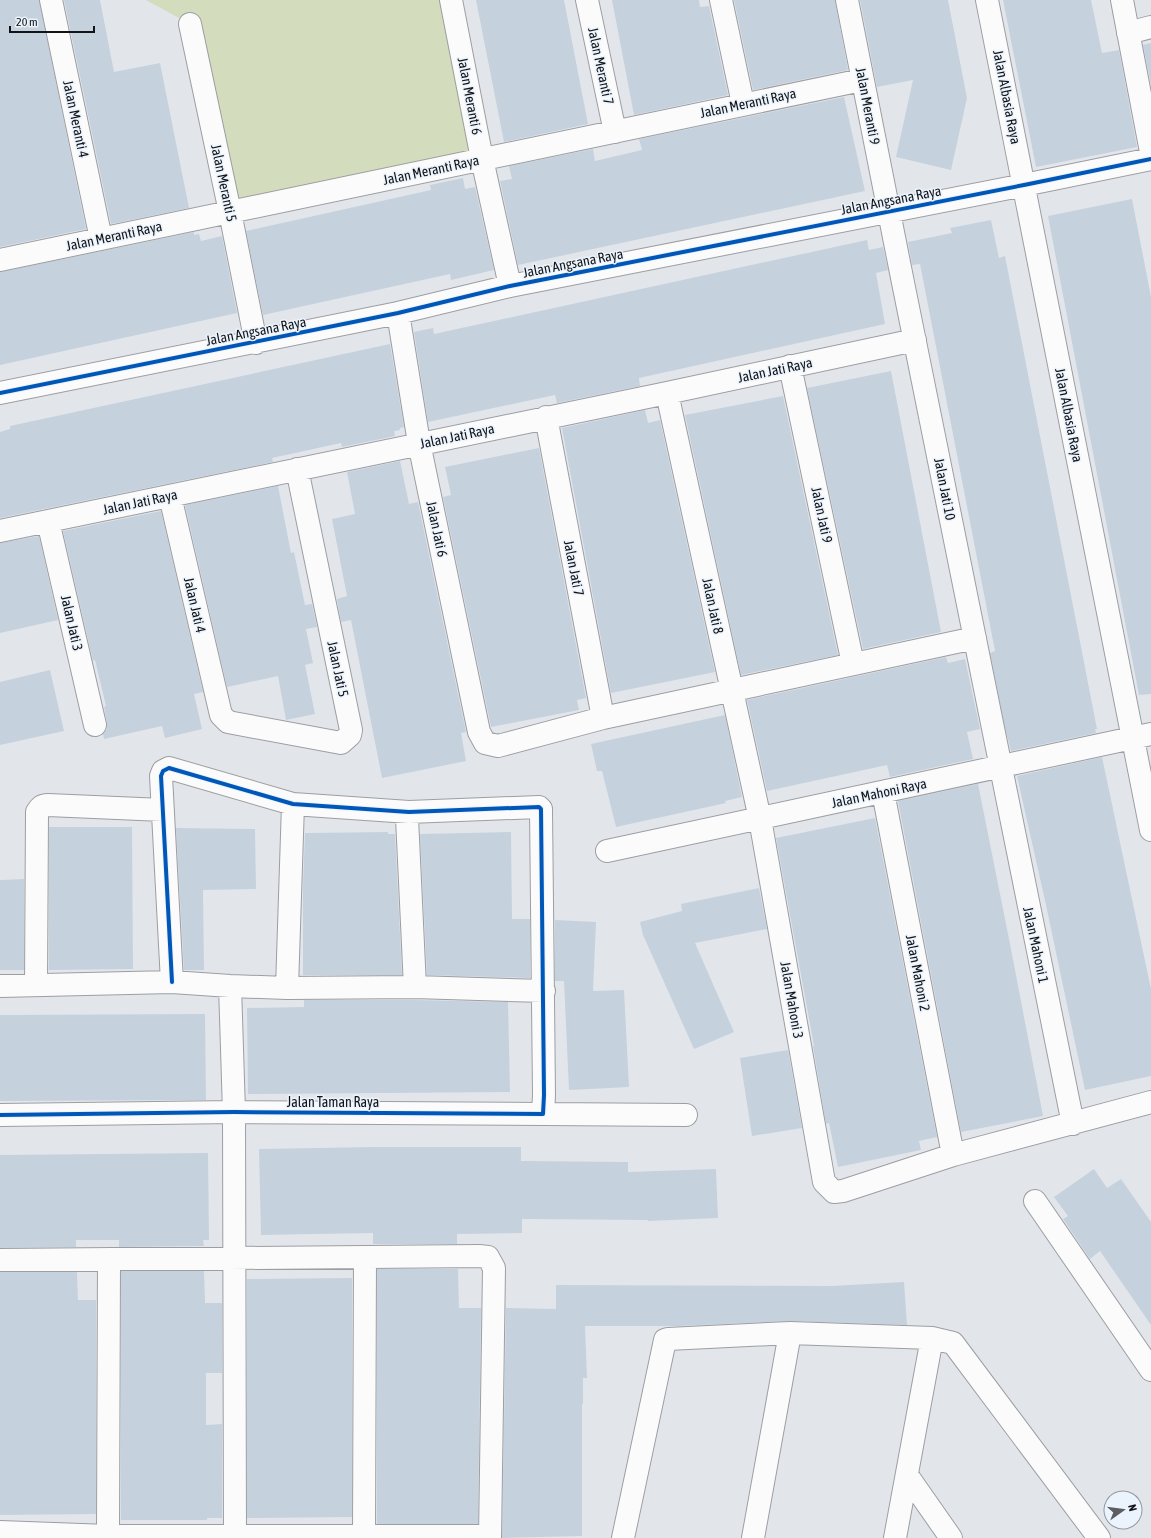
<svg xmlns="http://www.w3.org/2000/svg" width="1151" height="1538" font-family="'Asap Condensed',sans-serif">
<rect width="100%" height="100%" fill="#e2e6eb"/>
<path fill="#d3dcbc" d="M146,0H451L482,159L230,212L190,24Z"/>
<path fill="#c6d1de" d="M0,0H39L86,229L0,247Z
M64,0H100L114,72L160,63L189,208L111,224Z
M476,0H564L588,124L504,142Z
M612,0H699L700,7L709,6L728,95L634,115Z
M734,0H835L848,70L753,90Z
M860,0H948L967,98L951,170L896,157L913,80L877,87Z
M1003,0H1091L1102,53L1119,50L1137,147L1036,167Z
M1151,43V85L1143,45Z
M844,97L865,191L518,265L500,181L512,179L509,166L593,149L595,161L642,150L639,139Z
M463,178L465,189L475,187L494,270L451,280L450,274L263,315L246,231L431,190L430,185Z
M1132,199L1151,297V694L1139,695L1048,216Z
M991,220L999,258L1005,256L1097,729H1095L1096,733L1011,751L1004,724L990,653L995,651L927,300L920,264L912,265L908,242L952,233L950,228Z
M194,232V235L199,234L201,241L222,236L237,313L0,365V272Z
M867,240L869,250L883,247L888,270L876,273L885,324L639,378L640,386L557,403L555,395L428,422L414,332L433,328L434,334Z
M390,344L404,427L400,428V430L394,431L395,436L342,447L341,443L272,458L273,462L0,518V432L10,429V426Z
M891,371L941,632L863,649L807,388Z
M783,396L838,655L741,675L685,415Z
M645,410L648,423L660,420L715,672L611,693L562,428Z
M539,448L586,698L577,700L579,710L491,727L443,497L451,495L445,467Z
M400,461L409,504L418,502L466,732L461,733L466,761L382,778L351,620L341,622L337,599L347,596L332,519L355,514L347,472Z
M278,486L291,553L294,552L305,605L312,604L317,627L306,629L313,663L305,665L315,714L286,720L278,676L227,687L185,505Z
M161,511L203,692L194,694L202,729L165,738L162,726L104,739L103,734L107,729V723L104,707L106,706L95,660L93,661L63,531Z
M39,536L58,620L0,633V543Z
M946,657L948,663L965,659L980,729L967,732L973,759L890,777L887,765L767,791L747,700Z
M50,670L64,731L0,745V682Z
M725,715L742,797L725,801L726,803L616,827L602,771H597L591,744Z
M1102,757L1151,989V1076L1085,1090L1046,905L1017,776Z
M978,784L1011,949L1043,1116L961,1132L898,801Z
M875,818L937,1137L919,1141L921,1150L838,1167L829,1123L826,1124L813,1046H814L776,838Z
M49,827H132L133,969L49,970Z
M176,828L255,829L256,889L203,890L204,970H184Z
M388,832V834H395L402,975H303V885L305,833Z
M511,832L512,919H530V978L427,975L420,834Z
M24,879V970H0V880Z
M759,888L767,929L695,943L734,1032L694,1049L643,935L640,922L682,911L681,904Z
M555,920L596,922L593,991L624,990L629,1087L569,1090L564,981H555Z
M304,1000H415L508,1002L510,1092L248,1094L247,1008L304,1007Z
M205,1014L206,1100L0,1101V1015Z
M788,1050L802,1128L752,1136L740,1058Z
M375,1147H521V1161L628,1162V1172L716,1169L718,1218L648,1221V1220L522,1219V1233L457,1234V1244H373V1233L261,1235L259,1149Z
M208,1153L209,1240H203L204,1246L119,1247V1240H76V1247L0,1248V1155Z
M1094,1169L1107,1188L1121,1179L1151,1222V1325L1100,1251L1090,1259L1063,1219L1068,1216L1054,1197Z
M377,1269H458L459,1308H481L478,1524H377Z
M121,1271H204L205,1303H222V1373H206V1425L222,1424V1518H207V1520H121Z
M0,1272H77L78,1300H96V1514L0,1515Z
M352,1278V1517L247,1518V1279Z
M904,1282L907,1325L789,1321L678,1326H585L587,1378H583V1404H582V1536L502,1538L506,1308L556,1309V1285L832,1286Z"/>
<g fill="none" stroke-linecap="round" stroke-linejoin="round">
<defs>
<path id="minor" d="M51,0L101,239
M451,0L482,159L510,286
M587,0L615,132
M721,0L743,104
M847,0C921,375 996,750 1073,1124
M987,0L1151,830
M1122,0L1151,152
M190,24L230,212L256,343
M1128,33L1151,27
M0,260L862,80
M398,313L419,443L479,732L485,743L498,746L603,718L975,638
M790,366L853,664
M0,393L398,313L510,286L1024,185L1151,159
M667,393L760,819L824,1182L834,1192L843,1191L953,1155L1151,1102
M546,417L603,718
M170,496L221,715L228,722L341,743L350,735L351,730L297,469
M48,521L95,725
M0,531L667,393L915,340
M883,792L953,1155
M409,812L407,818L415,987
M607,851L1151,734
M36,985L37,812C40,807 42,805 48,805L163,810
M0,986L172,982L230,986L287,988L415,987L544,991
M230,986L234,1112L235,1538
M287,988L293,804
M543,1114L686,1115
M0,1115L234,1112L543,1114L544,1095L541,809L539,807L409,812L293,804L169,768L163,771L161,776L172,982
M1035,1201L1151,1370
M0,1260L479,1256L488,1257L494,1268L490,1538
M907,1475L951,1538
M0,1532L108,1536H490
M108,1536L109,1260
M364,1536L365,1258
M623,1538L665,1340L668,1339L790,1333L932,1338
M753,1538L790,1333
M895,1538L932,1338L953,1343L1099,1538"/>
</defs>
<use href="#minor" stroke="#9c9ea2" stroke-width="24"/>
<use href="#minor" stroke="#fbfbfc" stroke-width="22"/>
<defs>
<path id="cycleway" d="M0,393L398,313L510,286L1024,185L1151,159
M0,1115L234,1112L543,1114L544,1095L541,809L539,807L409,812L293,804L169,768L163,771L161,776L172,982"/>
</defs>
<use href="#cycleway" stroke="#ebf3fc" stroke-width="6"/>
<use href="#cycleway" stroke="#0057b8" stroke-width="4"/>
</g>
<g text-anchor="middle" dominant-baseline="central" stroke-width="3" stroke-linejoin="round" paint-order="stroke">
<g font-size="14" fill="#111316" stroke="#ebf3fc">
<text transform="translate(601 66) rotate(78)">Jalan Meranti 7</text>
<text transform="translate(470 96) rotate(79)">Jalan Meranti 6</text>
<text transform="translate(1007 97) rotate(79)">Jalan Albasia Raya</text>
<text transform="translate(748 103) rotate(-12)">Jalan Meranti Raya</text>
<text transform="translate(868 106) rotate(79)">Jalan Meranti 9</text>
<text transform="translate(76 119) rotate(78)">Jalan Meranti 4</text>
<text transform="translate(431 170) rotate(-12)">Jalan Meranti Raya</text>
<text transform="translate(224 183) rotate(78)">Jalan Meranti 5</text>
<text transform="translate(891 200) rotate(-11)">Jalan Angsana Raya</text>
<text transform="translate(114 236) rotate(-12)">Jalan Meranti Raya</text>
<text transform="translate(573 263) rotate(-11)">Jalan Angsana Raya</text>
<text transform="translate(256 331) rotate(-11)">Jalan Angsana Raya</text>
<text transform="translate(775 370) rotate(-12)">Jalan Jati Raya</text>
<text transform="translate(1069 415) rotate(79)">Jalan Albasia Raya</text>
<text transform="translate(457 436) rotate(-12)">Jalan Jati Raya</text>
<text transform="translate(945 489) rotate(79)">Jalan Jati 10</text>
<text transform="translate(140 502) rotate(-12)">Jalan Jati Raya</text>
<text transform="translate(822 515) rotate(78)">Jalan Jati 9</text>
<text transform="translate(437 529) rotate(78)">Jalan Jati 6</text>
<text transform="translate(574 568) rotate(79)">Jalan Jati 7</text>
<text transform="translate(195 605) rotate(77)">Jalan Jati 4</text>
<text transform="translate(713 606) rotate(78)">Jalan Jati 8</text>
<text transform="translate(72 623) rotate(77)">Jalan Jati 3</text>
<text transform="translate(338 669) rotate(78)">Jalan Jati 5</text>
<text transform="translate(879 793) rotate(-12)">Jalan Mahoni Raya</text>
<text transform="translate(1036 945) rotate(78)">Jalan Mahoni 1</text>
<text transform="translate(918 973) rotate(79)">Jalan Mahoni 2</text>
<text transform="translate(792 1000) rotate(80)">Jalan Mahoni 3</text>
<text x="333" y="1102">Jalan Taman Raya</text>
</g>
</g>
<g transform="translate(1123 1510) rotate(76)"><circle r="19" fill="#ebf3fc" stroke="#9499a0"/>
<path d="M0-3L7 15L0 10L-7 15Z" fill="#5a5d61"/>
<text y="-6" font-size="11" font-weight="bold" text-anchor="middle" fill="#111316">N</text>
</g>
<path d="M10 26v6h84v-6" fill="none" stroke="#111316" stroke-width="2"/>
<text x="16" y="26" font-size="12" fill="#111316" stroke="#ebf3fc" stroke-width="3" paint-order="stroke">20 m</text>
</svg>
